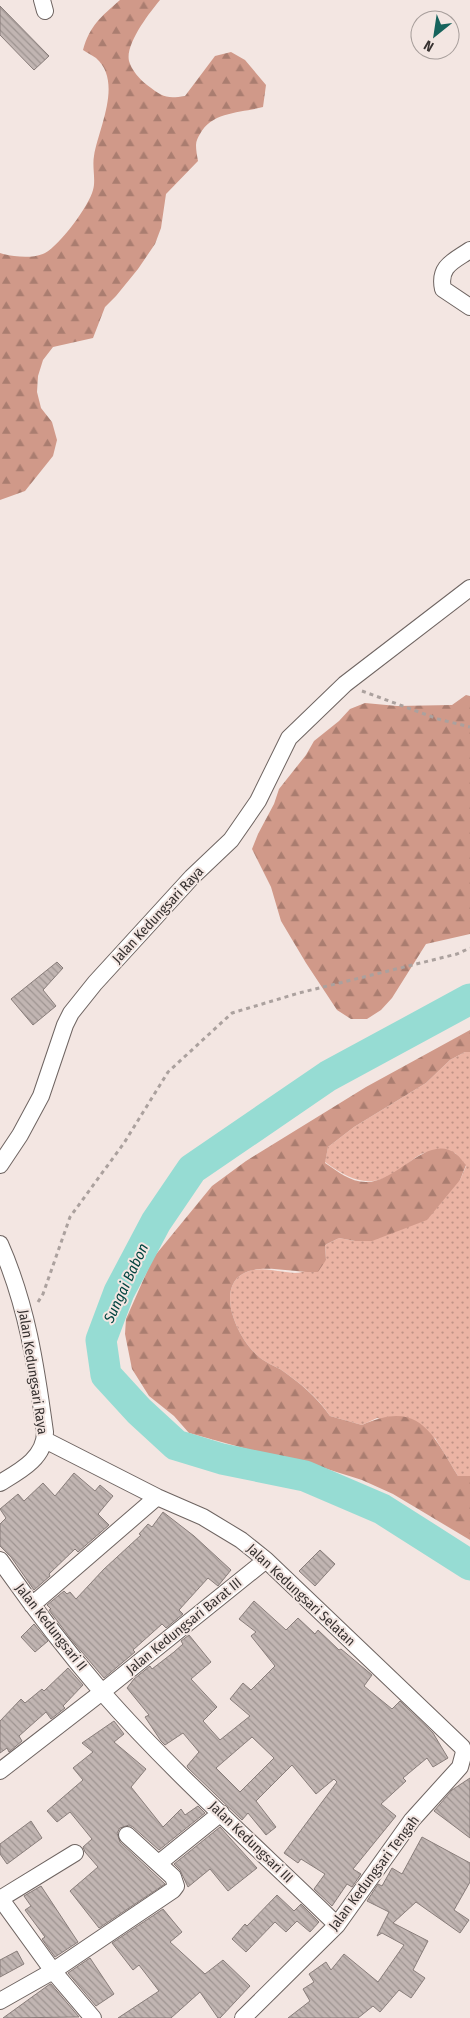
<svg xmlns="http://www.w3.org/2000/svg" width="470" height="2018" font-family="'Fira Sans Condensed',sans-serif">
<defs>
<pattern id="grass-dots" width="8" height="8" patternUnits="userSpaceOnUse" patternTransform="scale(1.25)"><rect width="8" height="8" fill="#ebb4a4"/><path d="M2 2h.1M6 6h.1" fill="none" stroke="#bf9386" stroke-width="1.8" stroke-linecap="round"/></pattern>
<pattern id="forest-firs" width="22" height="20" patternUnits="userSpaceOnUse" patternTransform="scale(1.25)"><rect width="22" height="20" fill="#d09989"/><path d="M5 1l3.5 6h-7zM16 11l3.5 6h-7z" fill="#aa7d70"/></pattern>
<pattern id="building-back-hatch" width="6" height="6" patternUnits="userSpaceOnUse" patternTransform="scale(1.25)"><rect width="6" height="6" fill="#c1b5b2"/><path d="M-1 5l2 2M0 0l6 6M5-1l2 2" fill="none" stroke="#9e9491"/></pattern>
</defs>
<rect width="100%" height="100%" fill="#f3e6e2"/>
<path fill="url(#grass-dots)" d="M465,1052H470V1476H458L435,1438L377,1418L362,1425L330,1416C318,1397 299,1382 280,1369C272,1365 263,1361 257,1355C237,1338 212,1283 249,1271C266,1265 289,1276 302,1272C310,1270 318,1264 326,1260L325,1245L339,1238L355,1241L460,1180L466,1166L455,1153C446,1153 433,1151 424,1153C417,1155 408,1164 402,1168C372,1190 353,1182 325,1162L328,1147L354,1127L426,1083L450,1060Z"/>
<path fill="url(#forest-firs)" d="M120,0H160C150,12 125,44 129,61C131,69 140,80 147,85C163,97 166,99 185,96L215,56L231,52L245,60L266,85L263,107C242,113 212,111 200,134C198,137 196,141 196,145C196,150 197,156 198,161L166,194L161,228L155,244L138,269L116,296L105,307L93,338L53,347L43,360L38,376L37,392L41,408L52,422L57,440L53,456L25,491L0,500V253C13,257 33,259 45,253C60,245 89,206 93,190C96,180 92,167 94,156C99,127 123,82 96,58C92,55 87,53 83,50C90,25 101,17 120,0Z
M466,695L470,696V934L426,944L392,998L381,1010L367,1019H351L337,1010L306,963L281,921L271,887L252,849L258,834L274,804L279,789L306,755L314,741L339,721L350,709L365,703L397,706L452,705Z
M470,1030V1052H465L450,1060L426,1083L354,1127L328,1147L325,1163C337,1171 350,1182 366,1182C397,1183 428,1132 456,1154C460,1157 463,1162 466,1165L460,1180L427,1220L372,1241H355L339,1238L325,1245L326,1260L318,1272C297,1273 267,1265 249,1271C212,1283 237,1338 257,1355C263,1361 272,1365 280,1369C299,1382 317,1397 330,1416L362,1425C419,1399 432,1433 458,1476H470V1540L393,1494L362,1480L308,1463L283,1459L189,1433L174,1416L149,1396L132,1369L125,1334L126,1319L153,1258L212,1186L246,1161L366,1087Z"/>
<g fill="none" stroke-linecap="round" stroke-linejoin="round">
<path stroke="#96dcd3" stroke-width="31" d="M470,999L328,1076L192,1169L156,1222L119,1292L101,1340L106,1375L139,1411L176,1445L222,1459L305,1476L382,1509L470,1565"/>
</g>
<path fill="url(#building-back-hatch)" stroke="#887d7a" fill-rule="evenodd" d="M0,6L49,56L34,70L0,35Z
M57,962L63,968L43,990L56,1006L33,1025L11,999Z
M74,1473L95,1491L100,1485L113,1496L98,1514L109,1525L78,1552L75,1549L49,1574L50,1576L34,1590L11,1557L0,1546V1524L6,1518L0,1509L18,1494L24,1501L43,1483L55,1496Z
M163,1512L194,1536L231,1570L218,1586L208,1578L179,1610L183,1614L166,1628L162,1624L133,1650L135,1652L104,1678L70,1638L49,1610L51,1609L47,1605L64,1591L67,1594L70,1592L76,1599L104,1569L141,1535L139,1534L148,1524L152,1527Z
M320,1550L335,1564L315,1586L299,1571Z
M254,1601L286,1630L298,1618L315,1634L318,1630L339,1650L341,1649L372,1675L364,1686L392,1709L400,1701L433,1733L448,1758L433,1767L427,1758L403,1778L406,1781L381,1804L396,1816L353,1869L361,1874L352,1887L347,1884L332,1906L314,1889L325,1874L301,1859L298,1863L284,1853L337,1782L334,1779L316,1794L292,1765L256,1801L276,1827L266,1835L248,1813L242,1820L188,1768L187,1766L199,1752L183,1733L165,1745L161,1741L145,1717L149,1715L127,1688L134,1679L150,1666L152,1669L174,1652L183,1644L181,1641L189,1635L211,1662L191,1679L217,1707L203,1721L220,1740L250,1716L230,1699L243,1683L251,1690L275,1666L251,1636L256,1632L239,1619ZM252,1737L274,1758L240,1792L216,1768Z
M34,1624L48,1641L35,1652L21,1637Z
M68,1668L83,1685L63,1706L65,1708L51,1719L46,1712L19,1736L22,1741L9,1752L7,1748L0,1753V1721L21,1699L25,1703L42,1689L44,1691Z
M114,1721L124,1734L114,1742L146,1769L131,1787L163,1827L181,1809L185,1815L198,1806L205,1813L159,1850L133,1827L129,1825L120,1828L117,1833L120,1842L165,1884L99,1928L70,1891L98,1867L85,1852L83,1847L92,1839L70,1812L57,1822L47,1811L83,1780L73,1768L93,1752L82,1743Z
M470,1778V1838L434,1811L452,1790Z
M31,1821L42,1838L7,1864L0,1854V1844Z
M220,1827L257,1868L228,1891L210,1869L188,1887L180,1870L174,1864Z
M422,1837L470,1863V1882L454,1910L469,1920L460,1933L416,1902L393,1923L428,1941L413,1970L425,1978L411,1998L399,1990L380,2012L373,2006L358,2018H288L310,2001L303,1989L314,1982L309,1974L326,1962L331,1970L344,1954L378,1982L404,1945L382,1933L377,1936L389,1912L367,1901L378,1884L382,1886L392,1868L402,1874Z
M41,1886L78,1942L55,1957L42,1939L45,1937L25,1910L31,1906L24,1896Z
M277,1895L294,1911L301,1904L319,1922L310,1932L297,1921L286,1932L275,1922L246,1952L232,1939L245,1924L247,1926Z
M163,1909L182,1932L170,1942L205,1974L223,1960L250,1986L220,2018H218L200,1992L171,2018H118L159,1991L139,1965L133,1970L112,1943Z
M17,1951L24,1964L0,1977V1960Z
M90,1958L114,1994L96,2006L68,1973Z
M51,1984L79,2017L3,2018L50,1984Z"/>
<g fill="none" stroke-linecap="round" stroke-linejoin="round">
<defs>
<path id="street" d="M42,0L45,11
M470,250C454,261 438,266 443,289L470,307
M0,1165L20,1135L41,1096L65,1025L71,1013L95,983L192,877L231,840L258,801L289,738L345,684L470,588
M0,1244C27,1305 36,1366 45,1432C45,1458 20,1471 0,1483
M45,1440L157,1497L203,1517L241,1540L266,1560L462,1747L464,1752L460,1767L412,1820L337,1925L243,2018
M0,1560C32,1606 66,1650 102,1692C174,1774 259,1849 337,1925
M32,1605L157,1497
M0,1771L102,1692L266,1560
M159,1863L221,1813
M0,1898L53,1971L93,2018
M0,1899L75,1853
M0,2001L53,1971L173,1890L176,1886L173,1877L127,1835"/>
</defs>
<use href="#street" stroke="#6e6461" stroke-width="18"/>
<path stroke="#aba19e" stroke-width="3" stroke-dasharray="4 4" stroke-linecap="butt" d="M362,691L438,719L470,727
M38,1302L43,1294L70,1217L124,1143L168,1072L232,1013L299,993L457,954L470,948"/>
<use href="#street" stroke="#fff" stroke-width="16"/>
</g>
<g text-anchor="middle" dominant-baseline="central" stroke-width="4" stroke-linejoin="round" paint-order="stroke">
<g font-size="14" fill="#363130" stroke="#f3e6e2">
<text transform="translate(158 915) rotate(-47)">Jalan Kedungsari Raya</text>
<text transform="translate(33 1372) rotate(81)">Jalan Kedungsari Raya</text>
<text transform="translate(301 1595) rotate(43)">Jalan Kedungsari Selatan</text>
<text transform="translate(184 1626) rotate(-39)">Jalan Kedungsari Barat III</text>
<text transform="translate(51 1627) rotate(52)">Jalan Kedungsari II</text>
<text transform="translate(251 1842) rotate(44)">Jalan Kedungsari III</text>
<text transform="translate(374 1873) rotate(-53)">Jalan Kedungsari Tengah</text>
</g>
<g font-size="15" font-style="italic" fill="#034540" stroke="#f3e6e2">
<text transform="translate(126 1283) rotate(-65)">Sungai Babon</text>
</g>
</g>
<g transform="translate(435 35) rotate(210)"><circle r="24" fill="#f3e6e2" stroke="#a79e9b"/>
<path d="M0-4L9 19L0 12L-9 19Z" fill="#16635c"/>
<text y="-8" font-size="14" font-weight="bold" text-anchor="middle" fill="#363130">N</text>
</g>
</svg>
